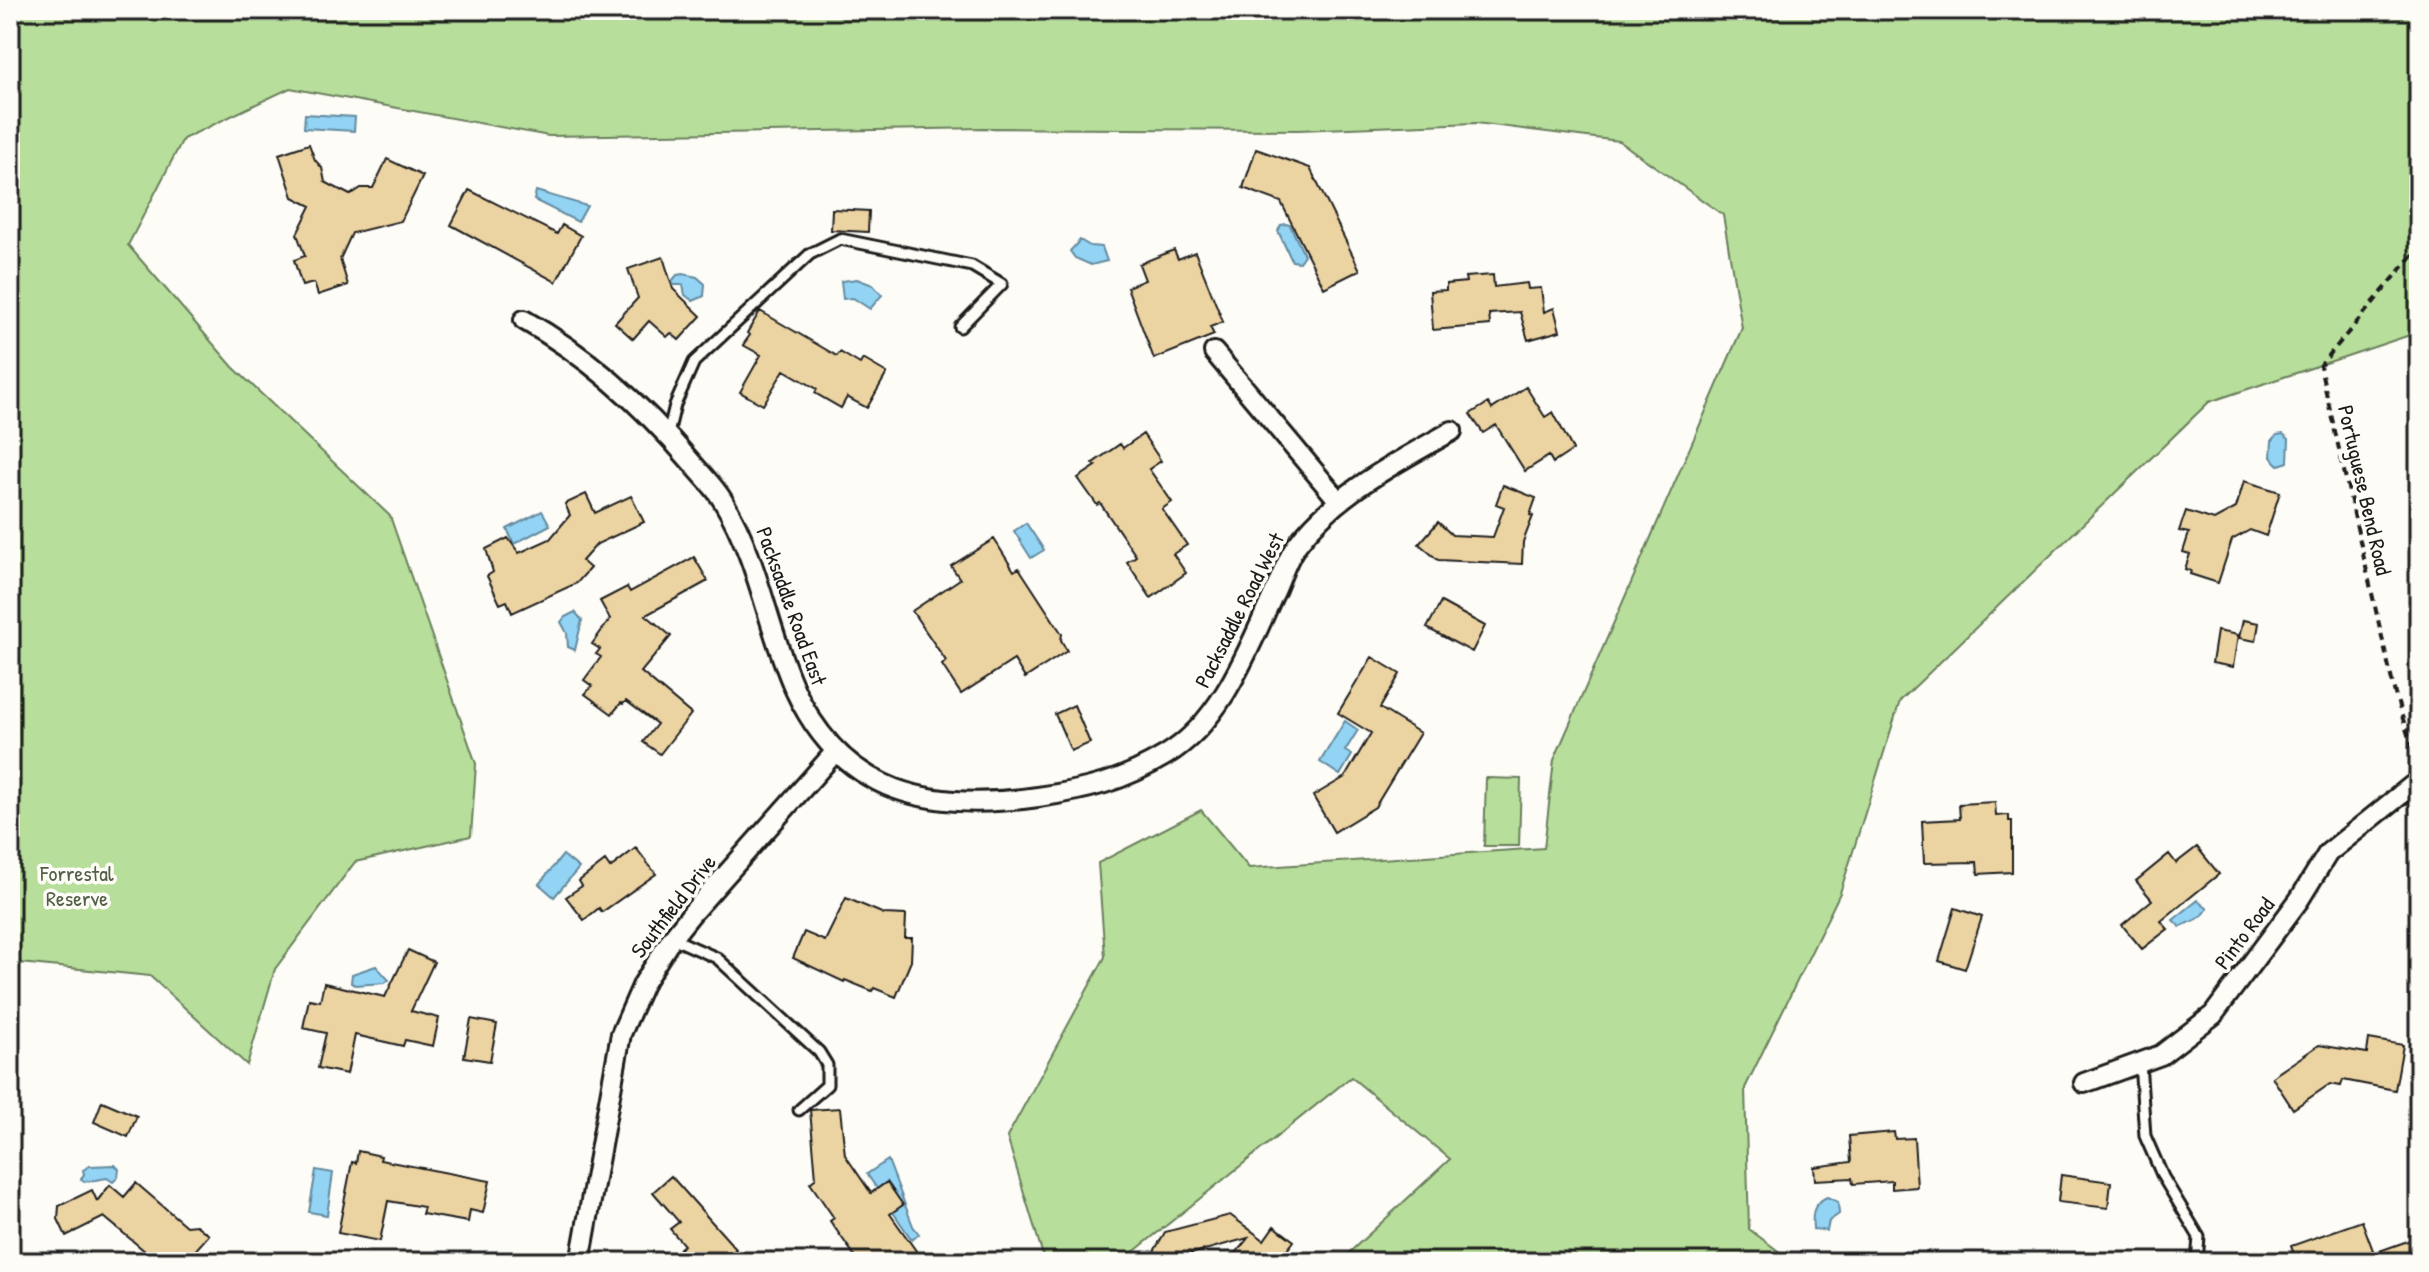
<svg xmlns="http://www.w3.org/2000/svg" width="2429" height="1272" font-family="'Patrick Hand',sans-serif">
<rect width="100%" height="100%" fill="#fdfcf7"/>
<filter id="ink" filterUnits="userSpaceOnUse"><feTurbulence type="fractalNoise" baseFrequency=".0125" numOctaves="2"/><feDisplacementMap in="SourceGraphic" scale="16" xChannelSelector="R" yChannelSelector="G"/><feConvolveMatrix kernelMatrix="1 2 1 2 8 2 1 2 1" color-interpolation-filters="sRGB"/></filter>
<g filter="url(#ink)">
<path fill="#b7df9b" stroke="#6a7e5c" stroke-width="2" d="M10,10H2419V332L2209,402L1900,701L1840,893L1745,1088L1749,1229L1793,1262H1339L1450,1159L1351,1077L1121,1262H1045L1007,1137L1105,957L1098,863L1201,810L1249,868L1544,848L1554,760L1742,328L1723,215L1619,141L1476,123L1298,130L984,128L549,136L290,88L183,139L128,245L233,367L390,516L476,764L471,836L355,862L275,969L247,1065L150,976L10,962Z
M1486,778L1521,779L1519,846H1484Z"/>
<path fill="#93d3f4" stroke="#638a9e" stroke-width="2" d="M305,114L355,117L354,131L304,128Z
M536,191L587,206L578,222L534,200Z
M1286,224L1290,225L1304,255L1299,262L1292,261L1278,231L1281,225Z
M1080,240L1090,246L1102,247L1107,261L1091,265L1075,258L1070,251Z
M683,274L697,277L705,284L704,296L693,301L685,295L683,285H673L672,281L677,275Z
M857,279L873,285L882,295L870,309L853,298L843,299L841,281Z
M2283,434L2289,439L2288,462L2279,465L2271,457L2272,441L2277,435Z
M542,511L550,525L514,544L507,529Z
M1026,523L1044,550L1031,558L1014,531Z
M575,612L582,620L575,650L568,647L567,633L561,622L565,617Z
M1345,721L1358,730L1345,751L1352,755L1340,775L1320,762Z
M563,855L579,868L554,897L539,884Z
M2198,900L2208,908C2201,921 2189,921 2180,927L2173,920Z
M376,966L389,980L385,983L355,985L351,983L352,974Z
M888,1160L913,1226L919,1234L912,1240L867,1174Z
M115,1165L119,1169L118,1177L113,1182L107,1178L84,1182L81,1179L84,1174L83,1170L90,1166Z
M316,1170L333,1173L327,1215L309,1212Z
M1827,1197L1838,1202L1839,1214L1829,1221L1827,1231L1813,1229C1812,1215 1812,1203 1827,1197Z"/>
<path fill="#ecd3a2" stroke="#1c1c1c" stroke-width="2" d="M309,144L315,160L322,168L325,182L350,195L361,188H373L387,159L423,176L401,221L352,233L340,259L348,285L318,295L314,283L302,286L294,260L305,256L297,234L311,206L293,197L279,154Z
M1256,149L1310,168L1360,270L1324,288L1281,202L1243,188Z
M469,190L557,234L562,225L581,236L556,282L451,225Z
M832,209L869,211L868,232L831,230Z
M1174,250L1178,259L1195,252L1223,322L1210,327L1214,335L1154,359L1127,287L1145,280L1139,264Z
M663,257L673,289L701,316L679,340L671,333L667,337L649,321L633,339L615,323L638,298L628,269Z
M1493,275L1494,287L1527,283L1528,289L1541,288L1544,312L1554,308L1560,331L1528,340L1520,312L1489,314L1490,325L1433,330L1430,291L1446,290V284L1466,282L1465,277Z
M760,311L837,356L840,352L860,364L863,359L887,373L867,408L847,397L841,408L815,393L817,389L784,370L763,405L740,392L761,355L743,345L750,335L747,333Z
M1526,387L1545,417L1553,412L1573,450L1553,463L1549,456L1525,471L1496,425L1483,433L1470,414L1488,403L1492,409Z
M1143,434L1161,461L1149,469L1172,502L1162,509L1187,545L1173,554L1186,573L1151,598L1127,562L1136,556L1100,503L1097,505L1078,478L1096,466L1093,463L1120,444L1123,448Z
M2244,481L2280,492L2266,536L2250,530L2232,540L2218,583L2190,574L2191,571L2185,569L2190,554L2183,552L2189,533L2179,531L2186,511L2214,520L2236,508Z
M1503,485L1536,498L1530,515L1533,516L1523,542L1522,564L1438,560L1419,544L1438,522L1452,535L1493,537L1504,507L1496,504Z
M586,494L595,513L631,496L644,522L597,544L582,561L590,568L577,583L512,613L507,601L500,604L487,576L493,572L486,549L508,538L519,553L550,539L570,515L565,504Z
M994,539L1014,571L1019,568L1062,634L1061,640L1067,651L1025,678L1014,660L961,694L942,665L946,661L912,611L960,579L951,566Z
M694,557L708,581L646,615L671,636L641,672L691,714L660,754L643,742L657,724L626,701L623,704L621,703L612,714L585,694L592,686L584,680L601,657L596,654L600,649L592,644L610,619L600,601L627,587L630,592Z
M1441,602L1485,626L1472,652L1427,628Z
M2243,620L2259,623L2256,641L2239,638Z
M2217,631L2238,635L2233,667L2212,663Z
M1372,657L1400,674L1380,708L1420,733L1375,807L1334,832L1313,796L1345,777L1371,733L1338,713Z
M1074,705L1090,743L1071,751L1055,714Z
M1995,802L1996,816L2009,815V821H2012V872L1978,874L1977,862L1924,863L1922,821L1960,819L1959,804Z
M2197,847L2219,874L2161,921L2168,929L2142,949L2122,925L2152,900L2136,881L2169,854L2176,863Z
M636,848L656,874L602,912L599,908L584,920L566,897L582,886L579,881L605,861L610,868Z
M846,898L884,914L906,915L905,938H912L911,961L896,997L874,988L872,991L845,980L844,982L793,958L804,932L825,941Z
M1955,908L1982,917L1965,969L1939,961Z
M408,950L434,962L411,1011L439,1018L433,1046L405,1040L403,1046L355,1035L347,1074L318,1068L326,1033L303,1028L309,999L320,1001L324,983L385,997Z
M471,1019L497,1024L490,1061L464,1057Z
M2369,1039L2403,1045L2395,1090L2343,1080L2341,1086L2330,1084L2293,1109L2272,1077L2319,1045L2367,1053Z
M102,1101L137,1116L128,1137L94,1122Z
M840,1108L845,1155L871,1193L887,1182L903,1205L890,1214L924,1262H859L830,1221L834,1218L810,1183L816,1178L810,1110Z
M1894,1132L1895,1139L1914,1138L1917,1187L1892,1189V1181L1853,1184L1852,1178L1815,1180L1814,1167L1851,1162L1849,1136Z
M358,1151L381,1156L380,1160L490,1181L483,1213L470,1210L468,1222L422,1214L424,1207L388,1201L380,1241L338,1233L352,1162L356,1163Z
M2061,1175L2111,1182L2108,1208L2058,1202Z
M671,1176L736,1249L733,1252L742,1262H690L679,1249L684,1245L670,1229L679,1222L653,1192Z
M136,1183L186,1226L196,1225L209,1235L185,1262H158L104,1217L66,1236L58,1219L59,1206L92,1190L97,1201L110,1185L124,1197Z
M1230,1215L1264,1240L1274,1226L1294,1241L1278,1262H1229L1248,1238L1183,1256L1180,1262H1148L1165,1232Z
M2362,1221L2374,1253L2419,1237V1262H2297L2291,1246Z"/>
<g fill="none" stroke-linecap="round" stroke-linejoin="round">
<defs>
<path id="lane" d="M668,434L675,405L694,362L810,254L840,239L972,266L1002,284L960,327
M672,938L717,958L819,1052L827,1065V1085L799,1110
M2140,1062L2145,1136L2163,1177L2199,1237L2197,1262"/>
<path id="street" d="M524,320C588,356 646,409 693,464C703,476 715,487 723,501C759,560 767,628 795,690C844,796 932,812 1038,797C1087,790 1123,781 1166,755C1223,721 1249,647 1276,589C1282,575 1287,559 1296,546C1335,493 1396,463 1452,431
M1214,352L1339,501
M2084,1083L2161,1055L2213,1015L2299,900L2328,853L2419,780
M580,1262L621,1034L643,984L672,938L692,913L836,751"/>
</defs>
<use href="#lane" stroke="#1c1c1c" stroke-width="15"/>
<use href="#street" stroke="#1c1c1c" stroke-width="24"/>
<path stroke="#1c1c1c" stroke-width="4" stroke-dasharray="8 6" stroke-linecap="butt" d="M2417,763L2395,694L2320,366L2419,248"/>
<use href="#lane" stroke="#fdfcf7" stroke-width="9"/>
<use href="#street" stroke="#fdfcf7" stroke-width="18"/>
</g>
</g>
<g text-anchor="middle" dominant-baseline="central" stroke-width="7" stroke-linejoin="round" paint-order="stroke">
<g font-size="22" fill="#1c1c1c" stroke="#fdfcf7">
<text transform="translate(2365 490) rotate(77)">Portuguese Bend Road</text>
<text transform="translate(792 606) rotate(70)">Packsaddle Road East</text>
<text transform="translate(1239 610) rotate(-63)">Packsaddle Road West</text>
<text transform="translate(673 906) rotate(-52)">Southfield Drive</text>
<text transform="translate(2244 933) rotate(-53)">Pinto Road</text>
</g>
<g font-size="22" fill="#526048" stroke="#fdfcf7">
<text x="77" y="873">Forrestal<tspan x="77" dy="25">Reserve</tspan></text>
</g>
</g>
<rect width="2429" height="1272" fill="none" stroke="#fdfcf7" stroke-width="40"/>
<rect x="20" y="20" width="2389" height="1232" fill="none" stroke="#1c1c1c" stroke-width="3" filter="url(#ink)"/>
</svg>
